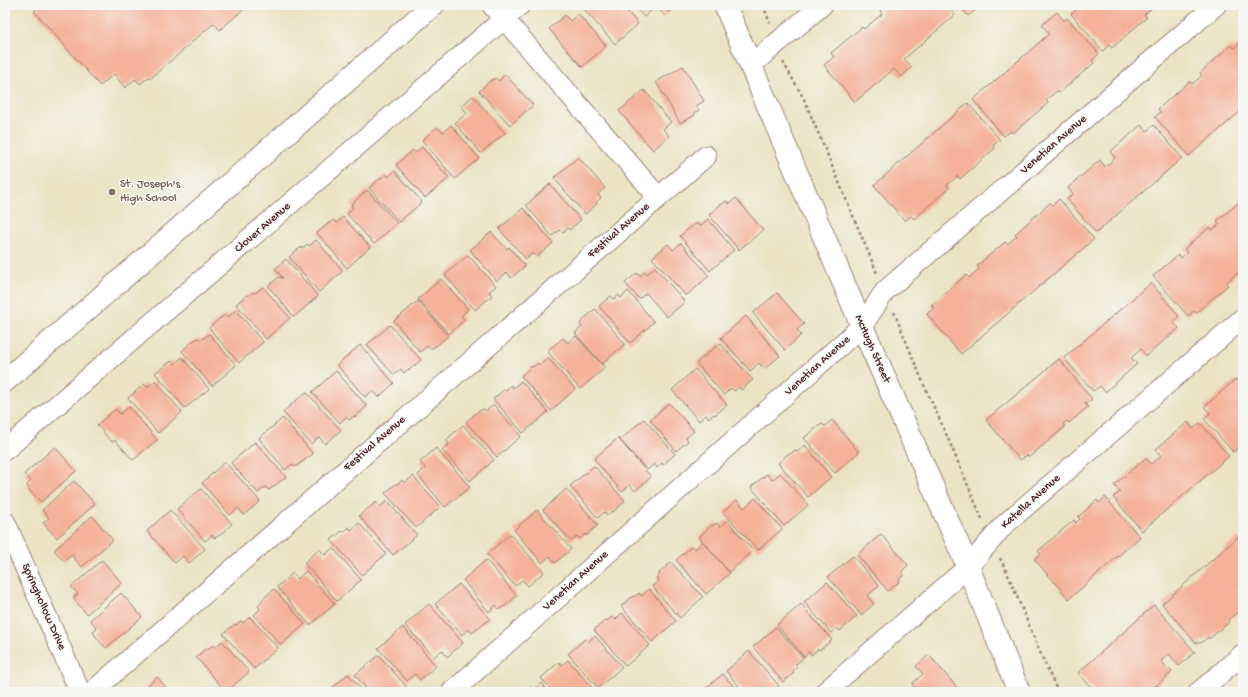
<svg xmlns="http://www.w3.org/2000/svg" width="1248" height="697" font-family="'Gochi Hand',sans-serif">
<rect width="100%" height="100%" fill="#f6f6f2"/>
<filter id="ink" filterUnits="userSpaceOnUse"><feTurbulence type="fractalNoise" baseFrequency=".025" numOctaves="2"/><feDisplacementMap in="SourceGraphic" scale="8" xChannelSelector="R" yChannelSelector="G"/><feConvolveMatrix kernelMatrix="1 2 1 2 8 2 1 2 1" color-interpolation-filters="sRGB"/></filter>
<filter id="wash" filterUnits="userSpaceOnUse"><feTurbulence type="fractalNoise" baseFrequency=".012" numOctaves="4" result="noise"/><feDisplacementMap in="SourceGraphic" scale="16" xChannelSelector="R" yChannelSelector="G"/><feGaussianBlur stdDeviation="0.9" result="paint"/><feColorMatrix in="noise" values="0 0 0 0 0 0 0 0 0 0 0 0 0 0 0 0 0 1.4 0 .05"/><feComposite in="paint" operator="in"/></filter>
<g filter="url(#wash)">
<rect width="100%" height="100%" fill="#ebe3c3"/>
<g id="blocks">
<path fill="#f5b199" d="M42,5H248L220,30L214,23L151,78L149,77L140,84L135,79L125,88L114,74L100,86L34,11Z
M582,5H622L638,24L615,44L581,6Z
M633,5H672L674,7L665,16L656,6L644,17Z
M887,5H946L955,15L904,59L912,67L901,77L894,69L855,102L824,65L834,57L831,53L862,27L864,29L882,14L880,11Z
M953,5H982L968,16L961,8L958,11Z
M1082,5H1160L1157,7L1155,5L1144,15L1147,17L1112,48L1109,45L1103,51L1071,14Z
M1057,12L1064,21L1067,18L1099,54L1092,60L1094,63L1059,93L1057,91L1046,100L1048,103L1013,133L1011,131L1004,136L973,100L1049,34L1042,25Z
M578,14L606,46L582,67L549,29L565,15L570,21Z
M1240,43L1243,46V109L1189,156L1155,117L1161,112L1158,109L1190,81L1192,84L1202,76L1200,73L1231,45L1234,48Z
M683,66L704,101L696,106L699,110L694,113L695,115L680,123L656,82Z
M505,74L533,105L510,125L479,91L490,81L496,78L499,81Z
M644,90L671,122L663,129L669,136L653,150L619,111Z
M473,96L505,133L481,153L455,123L467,113L461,106Z
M968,103L1000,140L993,145L995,148L960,179L958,176L947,185L949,188L914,219L911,216L905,221L874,185Z
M451,125L479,158L455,179L422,140L437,127L443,132Z
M1141,125L1147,131L1154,125L1182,158L1096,233L1067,199L1073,194L1068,188L1100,160L1105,167L1115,158L1110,152Z
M422,147L449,178L425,198L396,165L413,150L415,153Z
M578,157L605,188L598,194L601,198L596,202L597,204L585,214L554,178Z
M395,171L422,202L399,222L369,188L386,174L388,177Z
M550,184L581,220L569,230L568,228L563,233L560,230L552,236L526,205Z
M367,190L397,223L374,244L347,214L353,208L351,205Z
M736,198L763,230L739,250L709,215L720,205L727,201L729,204Z
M1059,199L1094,239L961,354L927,314L934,308L931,305L966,275L969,278L979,269L977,266L1005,242L1007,244L1017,236L1015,234L1050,203L1053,205Z
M1242,200L1243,202V272L1239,276L1237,273L1226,283L1228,285L1196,313L1194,311L1188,316L1153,276L1178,255L1181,258L1187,252L1184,249L1210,227L1212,230L1220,224L1217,221Z
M523,208L553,243L537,257L533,253L526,259L499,229Z
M343,217L370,247L347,268L317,233L328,224L334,220L336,223Z
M708,219L734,250L710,271L680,236L692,226L698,223L700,226Z
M491,232L507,249L509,247L525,266L511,278L507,272L497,281L470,250Z
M316,240L343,271L319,292L289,257L301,247L302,249L307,244L309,246Z
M681,243L709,276L686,296L652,258L668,244L673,250Z
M468,255L496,286L489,292L492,296L475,310L445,275Z
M286,259L318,296L294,317L268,286L279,277L283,278L275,269Z
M655,267L685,302L667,317L646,293L639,299L625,283L637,273L640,276L645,271L647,274Z
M441,279L468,309L461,316L464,319L460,324L449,334L418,299Z
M1151,283L1179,316L1173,322L1179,328L1146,356L1141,349L1131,358L1137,364L1105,392L1100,386L1093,391L1064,358Z
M263,287L290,318L266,339L236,304L247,295L248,296L253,292L255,293Z
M628,291L654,322L630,343L599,306L611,296L614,299L619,295L621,298Z
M777,293L804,324L797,330L801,335L785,350L753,313Z
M418,301L448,336L436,346L430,349L427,346L420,352L394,321Z
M595,309L625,344L602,364L575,333L582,327L580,324L584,319Z
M236,310L263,342L239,363L209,328L220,318L226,315L228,317Z
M746,316L780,356L764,369L759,363L750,371L721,338Z
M390,325L421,360L409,370L408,369L404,373L401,369L394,375L367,345Z
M209,334L236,365L212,386L182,351L193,341L199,338L201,340Z
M576,336L605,368L580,389L547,351L563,338L568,343Z
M720,343L753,380L741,390L739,387L734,391L731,388L724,395L696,363Z
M360,345L394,383L379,397L373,390L365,397L337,365Z
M182,357L209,389L185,408L155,373L167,364L172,361L175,364Z
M548,358L575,389L551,411L521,376L532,366L533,367L538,363L540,365Z
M1059,359L1092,399L1085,404L1088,407L1069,423L1067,421L1063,424L1065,427L1029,457L1027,455L1020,460L986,420Z
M695,369L727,405L715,415L714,414L709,418L706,415L699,421L672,390Z
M336,371L367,406L355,417L354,416L349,420L346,417L340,423L312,392Z
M1236,379L1242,386L1243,385V443L1233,452L1204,419L1210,413L1204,407Z
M155,381L182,412L158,433L128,398L144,384L147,387Z
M521,381L548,412L523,433L493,399L505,389L506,390L511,385L513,388Z
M306,392L341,430L325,444L319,437L311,444L283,412Z
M669,403L694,431L686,438L688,441L676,451L650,420Z
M494,405L521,436L497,457L466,422L477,412L484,409L486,411Z
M129,407L157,440L133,460L115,440L112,442L97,425L116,409L120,414Z
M283,418L313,454L295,467L292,464L285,470L259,438Z
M644,419L675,454L663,465L662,463L657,468L654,464L647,470L620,440Z
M832,420L859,452L835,473L804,438L816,428L822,424L825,426Z
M1188,422L1193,429L1200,423L1229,456L1142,531L1113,497L1120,492L1114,485L1146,458L1151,464L1161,456L1156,449Z
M463,425L494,460L470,481L442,450L449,444L446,440Z
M618,438L651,477L635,491L630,485L622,492L594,459Z
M255,442L286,477L269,490L265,487L258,493L231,463Z
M805,445L831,477L808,497L778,463L789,453L790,454L795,450L797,452Z
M55,447L76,471L41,502L30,491L27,485L31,481L24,474Z
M436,448L470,487L445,507L418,475L425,468L420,462Z
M225,462L260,501L244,515L238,508L230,515L202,483Z
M594,466L625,501L613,512L612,511L607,515L604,512L598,518L570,486Z
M780,473L808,505L784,526L751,487L767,474L772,480Z
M413,476L440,507L416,528L385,493L397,483L398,484L402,480L405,483Z
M74,481L95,504L57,538L43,523L49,518L42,510Z
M201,489L232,524L220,535L214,538L212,535L205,541L177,509Z
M566,489L598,525L586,536L585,534L580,539L577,536L571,541L543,510Z
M1105,497L1140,537L1069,599L1034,559L1041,554L1038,551L1074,520L1076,523L1080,519L1078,517L1097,500L1099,503Z
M755,498L782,529L758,550L723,512L737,500L744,508Z
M387,501L417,535L393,555L359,516L376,502L380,507Z
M170,510L205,549L189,563L183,556L175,563L147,531Z
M537,510L571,549L555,563L550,556L542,563L514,530Z
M92,516L113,540L82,567L72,556L74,553L64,561L54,550Z
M727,520L753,551L729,572L699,537L711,526L717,523L720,527Z
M359,523L386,554L362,575L331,540L342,531L344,532L349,527L351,530Z
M510,534L544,572L528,586L522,580L515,586L487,554Z
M881,534L908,565L901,572L904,575L899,579L900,581L888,591L857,555Z
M1238,537L1243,542V608L1228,620L1229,622L1209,639L1208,637L1201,643H1196L1162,604Z
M703,542L730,573L706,594L676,560L692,546L695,549Z
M333,548L361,580L337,601L304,563L319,549L325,555Z
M853,556L879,586L867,596L874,604L861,615L828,577Z
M102,560L122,583L87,614L76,602L74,597L78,594L71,587Z
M486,560L517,596L505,606L499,609L496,605L489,612L463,580Z
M671,562L703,597L680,618L652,586L659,581L656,578L660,574L659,573Z
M306,571L335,604L310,625L277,587L293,573L298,579Z
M827,582L857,616L840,631L837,628L831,633L804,602Z
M459,584L490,619L472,633L469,629L462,635L435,604Z
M274,589L305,624L281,645L254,615L260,609L258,606L263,601L262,600Z
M649,589L676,621L652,642L621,606L633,596L634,597L639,593L641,596Z
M121,593L142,617L106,648L96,637L93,631L97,628L90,620Z
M429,604L463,643L447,657L442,650L434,657L405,625Z
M801,604L832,640L820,650L818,649L811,655L809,652L804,657L777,625Z
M1154,605L1195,652L1179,666L1169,654L1161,661L1172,672L1149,692H1137L1132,687L1126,692H1096L1078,673Z
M622,613L650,645L626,666L594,630L606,620L607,621L612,617L615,620Z
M250,617L278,648L254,669L223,634L235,624L236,625L241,621L243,623Z
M403,627L436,666L420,680L415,674L407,681L378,648Z
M776,627L803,658L795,665L797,667L793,671L794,673L783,682L753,647Z
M595,636L622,667L598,688L568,654L585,639L588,642Z
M222,641L249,672L226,692L196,657L207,648L208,649L213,645L215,648Z
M749,651L779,686L772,692H744L726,671Z
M379,655L409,690L406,692H369L355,675Z
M929,655L961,692H919L912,684L923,674L916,666Z
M568,660L595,691L594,692H554L541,678L559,662L562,665Z
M348,674L364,692H328Z
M723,674L738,692H701Z
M157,677L170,692H141Z
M541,683L549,692H523L531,687L534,690Z"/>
</g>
</g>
<g filter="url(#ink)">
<use href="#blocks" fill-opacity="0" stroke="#9a8177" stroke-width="1"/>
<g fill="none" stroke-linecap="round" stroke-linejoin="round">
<defs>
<path id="minor" d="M492,5L658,197
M751,65L822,5
M5,450L520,5
M5,522L80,692
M92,692L706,156
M452,692L862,326L885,291L1216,5
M825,692L968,567L1004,525L1243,318
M1199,692L1243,654"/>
<path id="tertiary" d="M5,381L90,307L433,5"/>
<path id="secondary" d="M725,5L862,326L968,567L1019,692"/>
</defs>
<use href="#minor" stroke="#9a8177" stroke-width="22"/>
<use href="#tertiary" stroke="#9a8177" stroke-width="24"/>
<use href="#secondary" stroke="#9a8177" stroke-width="24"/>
<path stroke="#9a8177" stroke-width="2.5" stroke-dasharray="3 3" stroke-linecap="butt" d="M763,5L770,23
M783,62L804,99L877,273
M894,312L924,385L944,429L983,521
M1000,558L1006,570L1043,659L1058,692"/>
<use href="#minor" stroke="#fff" stroke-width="20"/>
<use href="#tertiary" stroke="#fff" stroke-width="22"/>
<use href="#secondary" stroke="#fff" stroke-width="22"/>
</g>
</g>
<circle fill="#8d6e63" stroke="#f6f6f2" stroke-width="1.5" cx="112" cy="192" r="4"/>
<g text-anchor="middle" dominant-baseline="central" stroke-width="3" stroke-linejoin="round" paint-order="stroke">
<g font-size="12" fill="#4a1f2b" stroke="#f6f6f2">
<text transform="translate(1054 145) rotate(-41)">Venetian Avenue</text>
<text transform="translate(263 228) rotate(-41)">Clover Avenue</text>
<text transform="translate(619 231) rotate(-41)">Festival Avenue</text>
<text transform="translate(872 349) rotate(66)">McHugh Street</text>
<text transform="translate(818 366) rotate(-42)">Venetian Avenue</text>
<text transform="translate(375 444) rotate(-41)">Festival Avenue</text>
<text transform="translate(1031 502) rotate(-42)">Katella Avenue</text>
<text transform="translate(576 581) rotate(-42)">Venetian Avenue</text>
<text transform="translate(43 607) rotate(66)">Springhollow Drive</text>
</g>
<g font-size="12" fill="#785e54" stroke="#f6f6f2" text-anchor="start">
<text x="120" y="185">St. Joseph's<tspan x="120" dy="14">High School</tspan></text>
</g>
</g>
<rect width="1248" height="697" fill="none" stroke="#f6f6f2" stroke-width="20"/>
</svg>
